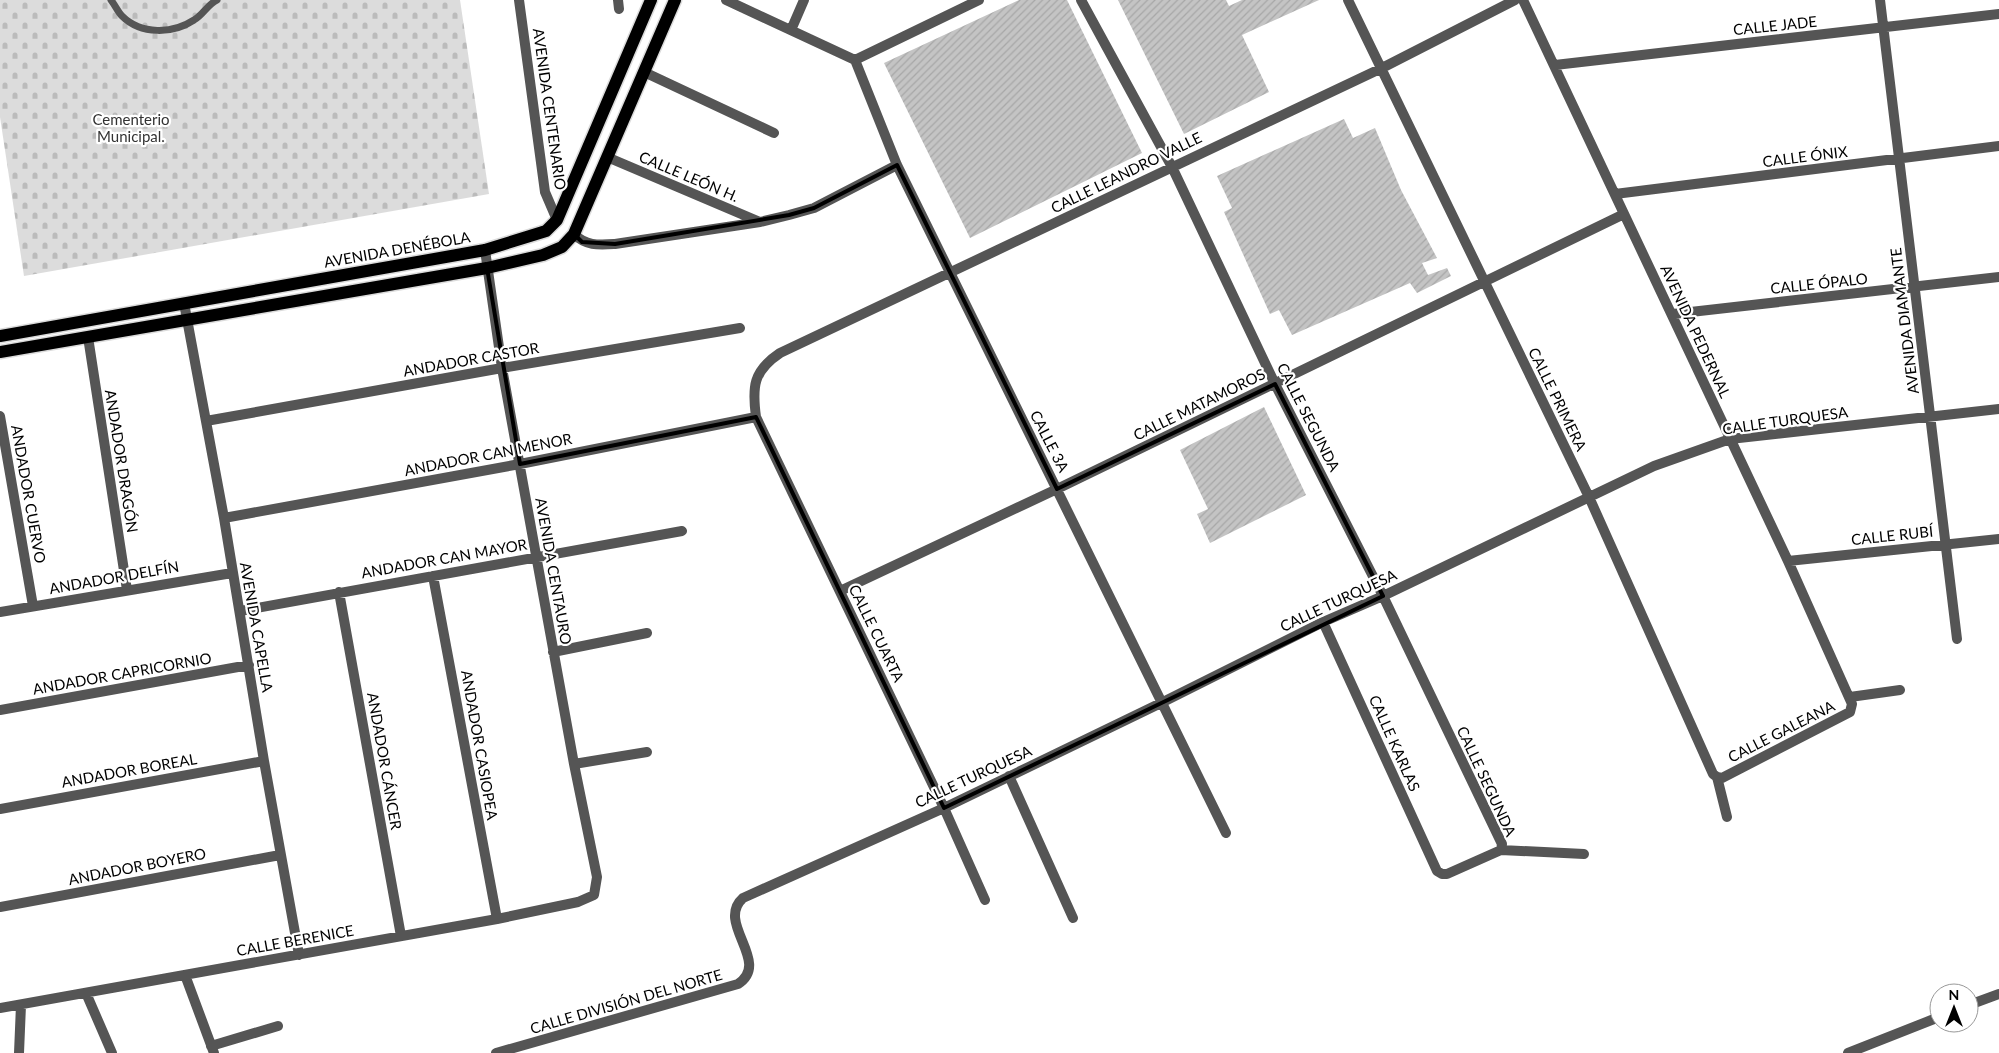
<svg xmlns="http://www.w3.org/2000/svg" width="1999" height="1053" font-family="Lato,sans-serif">
<defs>
<pattern id="cemetery-stones" width="16" height="16" patternUnits="userSpaceOnUse" patternTransform="scale(1.25)"><rect width="16" height="16" fill="#dcdcdc"/><path d="M2 7V4a2 2 0 0 1 4 0v3zM10 15v-3a2 2 0 0 1 4 0v3z" fill="#bbb"/></pattern>
<pattern id="building-hatch" width="6" height="6" patternUnits="userSpaceOnUse" patternTransform="scale(1.25)"><rect width="6" height="6" fill="#c4c4c4"/><path d="M-1 1l2-2M0 6l6-6M5 7l2-2" fill="none" stroke="#a7a7a7"/></pattern>
</defs>
<rect width="100%" height="100%" fill="#fff"/>
<path fill="url(#cemetery-stones)" d="M0,0H460L489,194L24,276L0,117Z"/>
<path fill="url(#building-hatch)" d="M1019,0H1067L1142,153L970,238L884,63Z
M1118,0H1226L1229,6L1242,0H1319L1242,35L1269,92L1184,134Z
M1344,119L1353,138L1375,128L1401,190L1437,258L1422,263L1428,275L1447,268L1451,276L1417,293L1410,283L1292,335L1279,310L1270,314L1224,212L1232,208L1217,176Z
M1264,407L1306,495L1210,543L1197,514L1208,509L1180,450Z"/>
<g fill="none" stroke-linecap="round" stroke-linejoin="round">
<defs>
<path id="primary" d="M0,336L485,250L546,231L557,220L651,0
M0,352L487,268L543,255L562,247L574,234L675,0"/>
</defs>
<use href="#primary" stroke="#dbdbdb" stroke-width="15"/>
<path stroke="#555" stroke-width="7" d="M111,0C115,5 118,12 122,16C141,35 173,34 194,20C203,15 208,4 217,0"/>
<path stroke="#555" stroke-width="10" d="M519,0L545,192L557,220
M618,0L619,9
M726,0L855,60
M1081,0L1172,167L1275,384L1383,596L1502,844L1501,850
M1348,0L1589,497L1713,774L1717,777L1727,817
M1523,0L1788,561L1852,704L1850,712L1722,778L1717,777
M1880,0L1957,639
M791,30L804,0
M855,60L897,165L1226,833
M855,60L979,0
M1555,65L1999,14
M644,72L774,133
M607,157L760,222
M1615,194L1999,146
M574,234C586,246 598,245 615,244L760,222L789,215L814,208L897,165
M184,303L224,518L264,761L299,955
M1673,314L1999,277
M88,337L127,590
M0,416L33,606
M206,421L502,368L740,328
M224,518L520,464L756,417
M1788,561L1999,539
M433,576L497,919
M840,591L1057,489L1624,214
M339,592L401,936
M240,611L682,531
M0,612L232,573
M1323,622L1437,871L1442,874H1447L1501,850
M553,652L647,633
M1850,697L1900,690
M0,710L249,665
M574,764L647,752
M1009,776L1073,918
M0,809L264,761
M1501,850L1584,854
M985,900L944,808L756,417C752,387 753,371 780,353L1382,68L1515,0
M0,907L280,855
M185,975L214,1053
M86,993L112,1053
M1969,1005L1999,994
M0,1008L497,919L578,902L594,895L597,877L574,764L502,368L485,250
M211,1046L278,1026
M19,1053L21,1005
M496,1053L738,984C772,962 715,923 743,898L944,808L1161,703L1323,622L1383,596L1654,466L1730,439L1999,409
M1848,1053L1939,1017"/>
<use href="#primary" stroke="#000" stroke-width="12"/>
</g>
<path fill="none" stroke="#000" stroke-width="4" stroke-linejoin="round" d="M897,165L1057,489L1275,384L1383,596L944,808L756,417L520,464L487,268L543,255L562,247L574,234L582,242L615,244L789,215L814,208Z"/>
<g text-anchor="middle" dominant-baseline="central" stroke-width="4.5" stroke-linejoin="round" paint-order="stroke">
<g font-size="15" fill="#000" stroke="#fff">
<text transform="translate(1775 25) rotate(-6)">CALLE JADE</text>
<text transform="translate(550 109) rotate(82)">AVENIDA CENTENARIO</text>
<text transform="translate(1805 156) rotate(-7)">CALLE ÓNIX</text>
<text transform="translate(1126 172) rotate(-26)">CALLE LEANDRO VALLE</text>
<text transform="translate(689 176) rotate(23)">CALLE LEÓN H.</text>
<text transform="translate(397 249) rotate(-10)">AVENIDA DENÉBOLA</text>
<text transform="translate(1819 283) rotate(-6)">CALLE ÓPALO</text>
<text transform="translate(1904 321) rotate(-97)">AVENIDA DIAMANTE</text>
<text transform="translate(1696 331) rotate(65)">AVENIDA PEDERNAL</text>
<text transform="translate(471 359) rotate(-10)">ANDADOR CASTOR</text>
<text transform="translate(1558 399) rotate(64)">CALLE PRIMERA</text>
<text transform="translate(1199 404) rotate(-26)">CALLE MATAMOROS</text>
<text transform="translate(1309 417) rotate(63)">CALLE SEGUNDA</text>
<text transform="translate(1785 420) rotate(-8)">CALLE TURQUESA</text>
<text transform="translate(1050 441) rotate(63)">CALLE 3A</text>
<text transform="translate(488 454) rotate(-11)">ANDADOR CAN MENOR</text>
<text transform="translate(122 461) rotate(81)">ANDADOR DRAGÓN</text>
<text transform="translate(29 494) rotate(80)">ANDADOR CUERVO</text>
<text transform="translate(1892 535) rotate(-6)">CALLE RUBÍ</text>
<text transform="translate(444 558) rotate(-10)">ANDADOR CAN MAYOR</text>
<text transform="translate(554 571) rotate(80)">AVENIDA CENTAURO</text>
<text transform="translate(114 577) rotate(-10)">ANDADOR DELFÍN</text>
<text transform="translate(1338 600) rotate(-25)">CALLE TURQUESA</text>
<text transform="translate(257 627) rotate(80)">AVENIDA CAPELLA</text>
<text transform="translate(877 633) rotate(64)">CALLE CUARTA</text>
<text transform="translate(122 673) rotate(-10)">ANDADOR CAPRICORNIO</text>
<text transform="translate(1781 731) rotate(-27)">CALLE GALEANA</text>
<text transform="translate(1395 743) rotate(66)">CALLE KARLAS</text>
<text transform="translate(480 745) rotate(80)">ANDADOR CASIOPEA</text>
<text transform="translate(385 761) rotate(80)">ANDADOR CÁNCER</text>
<text transform="translate(129 770) rotate(-10)">ANDADOR BOREAL</text>
<text transform="translate(973 776) rotate(-25)">CALLE TURQUESA</text>
<text transform="translate(1487 781) rotate(65)">CALLE SEGUNDA</text>
<text transform="translate(137 866) rotate(-11)">ANDADOR BOYERO</text>
<text transform="translate(295 940) rotate(-10)">CALLE BERENICE</text>
<text transform="translate(626 1001) rotate(-16)">CALLE DIVISIÓN DEL NORTE</text>
</g>
<g font-size="15" fill="#333" stroke="#fff">
<text x="131" y="119">Cementerio<tspan x="131" dy="17">Municipal.</tspan></text>
</g>
</g>
<g transform="translate(1954 1008)"><circle r="24" fill="#ffffff" stroke="#999999"/>
<path d="M0-4L9 19L0 12L-9 19Z" fill="#000000"/>
<text y="-8" font-size="14" font-weight="bold" text-anchor="middle" fill="#000000">N</text>
</g>
</svg>
